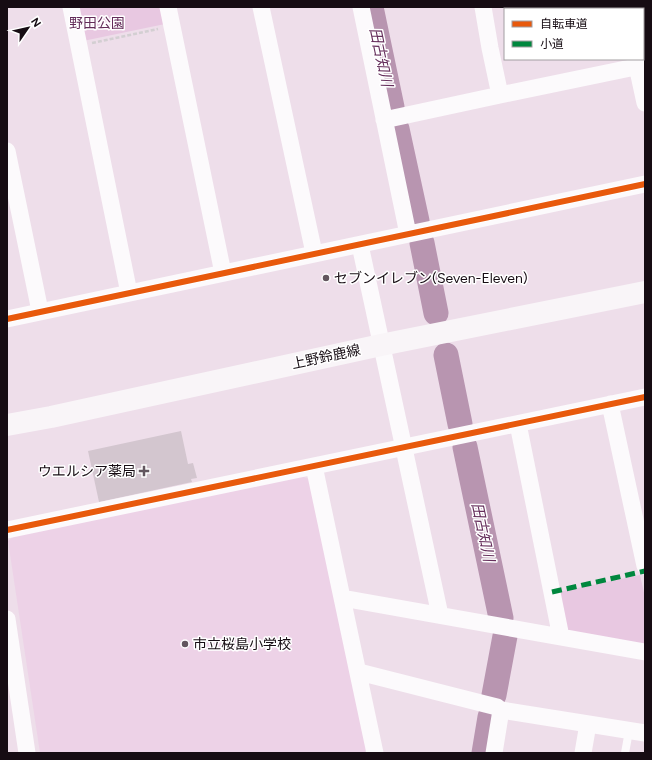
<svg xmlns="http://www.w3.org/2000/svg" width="652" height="760" font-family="Figtree,'Noto Sans JP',sans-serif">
<rect width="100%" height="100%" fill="#eedeea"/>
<path fill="#edd2e7" d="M299,475L311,480L368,747L364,753H40L8,541L14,536Z"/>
<path fill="#e8c8e1" d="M77,7H162L165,24L83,41Z
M640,575L645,597V646L568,632L558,592Z"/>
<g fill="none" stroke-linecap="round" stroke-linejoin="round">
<path stroke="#b895b0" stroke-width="25" d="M371,7L392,107
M397,129L417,221
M422,243L436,313
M446,355L460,424
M465,447L501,618
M494,695L505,636
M484,753L490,717"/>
</g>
<path fill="#d3c6cf" d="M181,431L188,464L193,463L197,478L191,479L192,482L99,502L88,451Z"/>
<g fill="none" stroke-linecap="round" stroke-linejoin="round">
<path stroke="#d3cfd2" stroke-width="2.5" stroke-dasharray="4 2" stroke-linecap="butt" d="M92,43L158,29"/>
<path stroke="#fcfafc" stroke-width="8" d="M625,753L629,731"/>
<path stroke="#fcfafc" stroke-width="17" d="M71,7L129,293
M168,7L223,273
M261,7L314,253
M361,7L408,234
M483,7L490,48L500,95L645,65
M637,66L645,103
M384,120L500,95
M7,151L40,311
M360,245L440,615
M7,319L645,184
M610,404L645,566
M518,424L561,637
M314,466L375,753
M7,530L645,397
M342,598L645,652
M7,619L27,753
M359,672L485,704L497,707L501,710L645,733
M494,753L501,710
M583,753L588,724"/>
<path stroke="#f9f5f8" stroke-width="22" d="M7,425L51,417L381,345L645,292"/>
<path stroke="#00873e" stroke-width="5" stroke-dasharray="10 5" stroke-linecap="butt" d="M552,592L645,571"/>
<defs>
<path id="cycleway" d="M7,319L645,184
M7,530L645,397"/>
</defs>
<use href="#cycleway" stroke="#fff" stroke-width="8"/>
<use href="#cycleway" stroke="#e8590c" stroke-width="6"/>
</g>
<g fill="#62565e" stroke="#fff" stroke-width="1.5">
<circle cx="326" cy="278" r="4"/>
<path d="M142 465h4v4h4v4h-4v4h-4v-4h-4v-4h4z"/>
<circle cx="185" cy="644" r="4"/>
</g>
<g text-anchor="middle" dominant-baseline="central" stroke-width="3" stroke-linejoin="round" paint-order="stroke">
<g font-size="14" fill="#632c59" stroke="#fff">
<text x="97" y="23">野田公園</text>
</g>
<g font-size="14" fill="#160c13" stroke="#fff" text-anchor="start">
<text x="334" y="278">セブンイレブン(Seven-Eleven)</text>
<text x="136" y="471" text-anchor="end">ウエルシア薬局</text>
<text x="193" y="644">市立桜島小学校</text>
</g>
<g font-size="14" fill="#160c13" stroke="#fff">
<text transform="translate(326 357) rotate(-12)">上野鈴鹿線</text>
</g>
<g font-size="15" font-style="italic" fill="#662f5c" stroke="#fff">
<text transform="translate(381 57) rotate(78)">田古知川</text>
<text transform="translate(483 532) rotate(78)">田古知川</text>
</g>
</g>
<rect width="652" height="760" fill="none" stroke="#160c13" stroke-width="16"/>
<rect x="504" y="8" width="140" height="52" fill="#ffffff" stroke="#a29ea1"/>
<rect x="512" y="21" width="20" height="6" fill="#e8590c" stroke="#a29ea1"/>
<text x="540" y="28" font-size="12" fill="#160c13">自転車道</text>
<rect x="512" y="41" width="20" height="6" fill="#00873e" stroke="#a29ea1"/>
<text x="540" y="48" font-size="12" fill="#160c13">小道</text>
<g transform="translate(28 28) rotate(56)" stroke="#ffffff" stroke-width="3" paint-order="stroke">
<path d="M0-3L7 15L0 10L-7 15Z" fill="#160c13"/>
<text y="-6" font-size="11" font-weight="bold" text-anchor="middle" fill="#160c13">N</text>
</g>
</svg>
